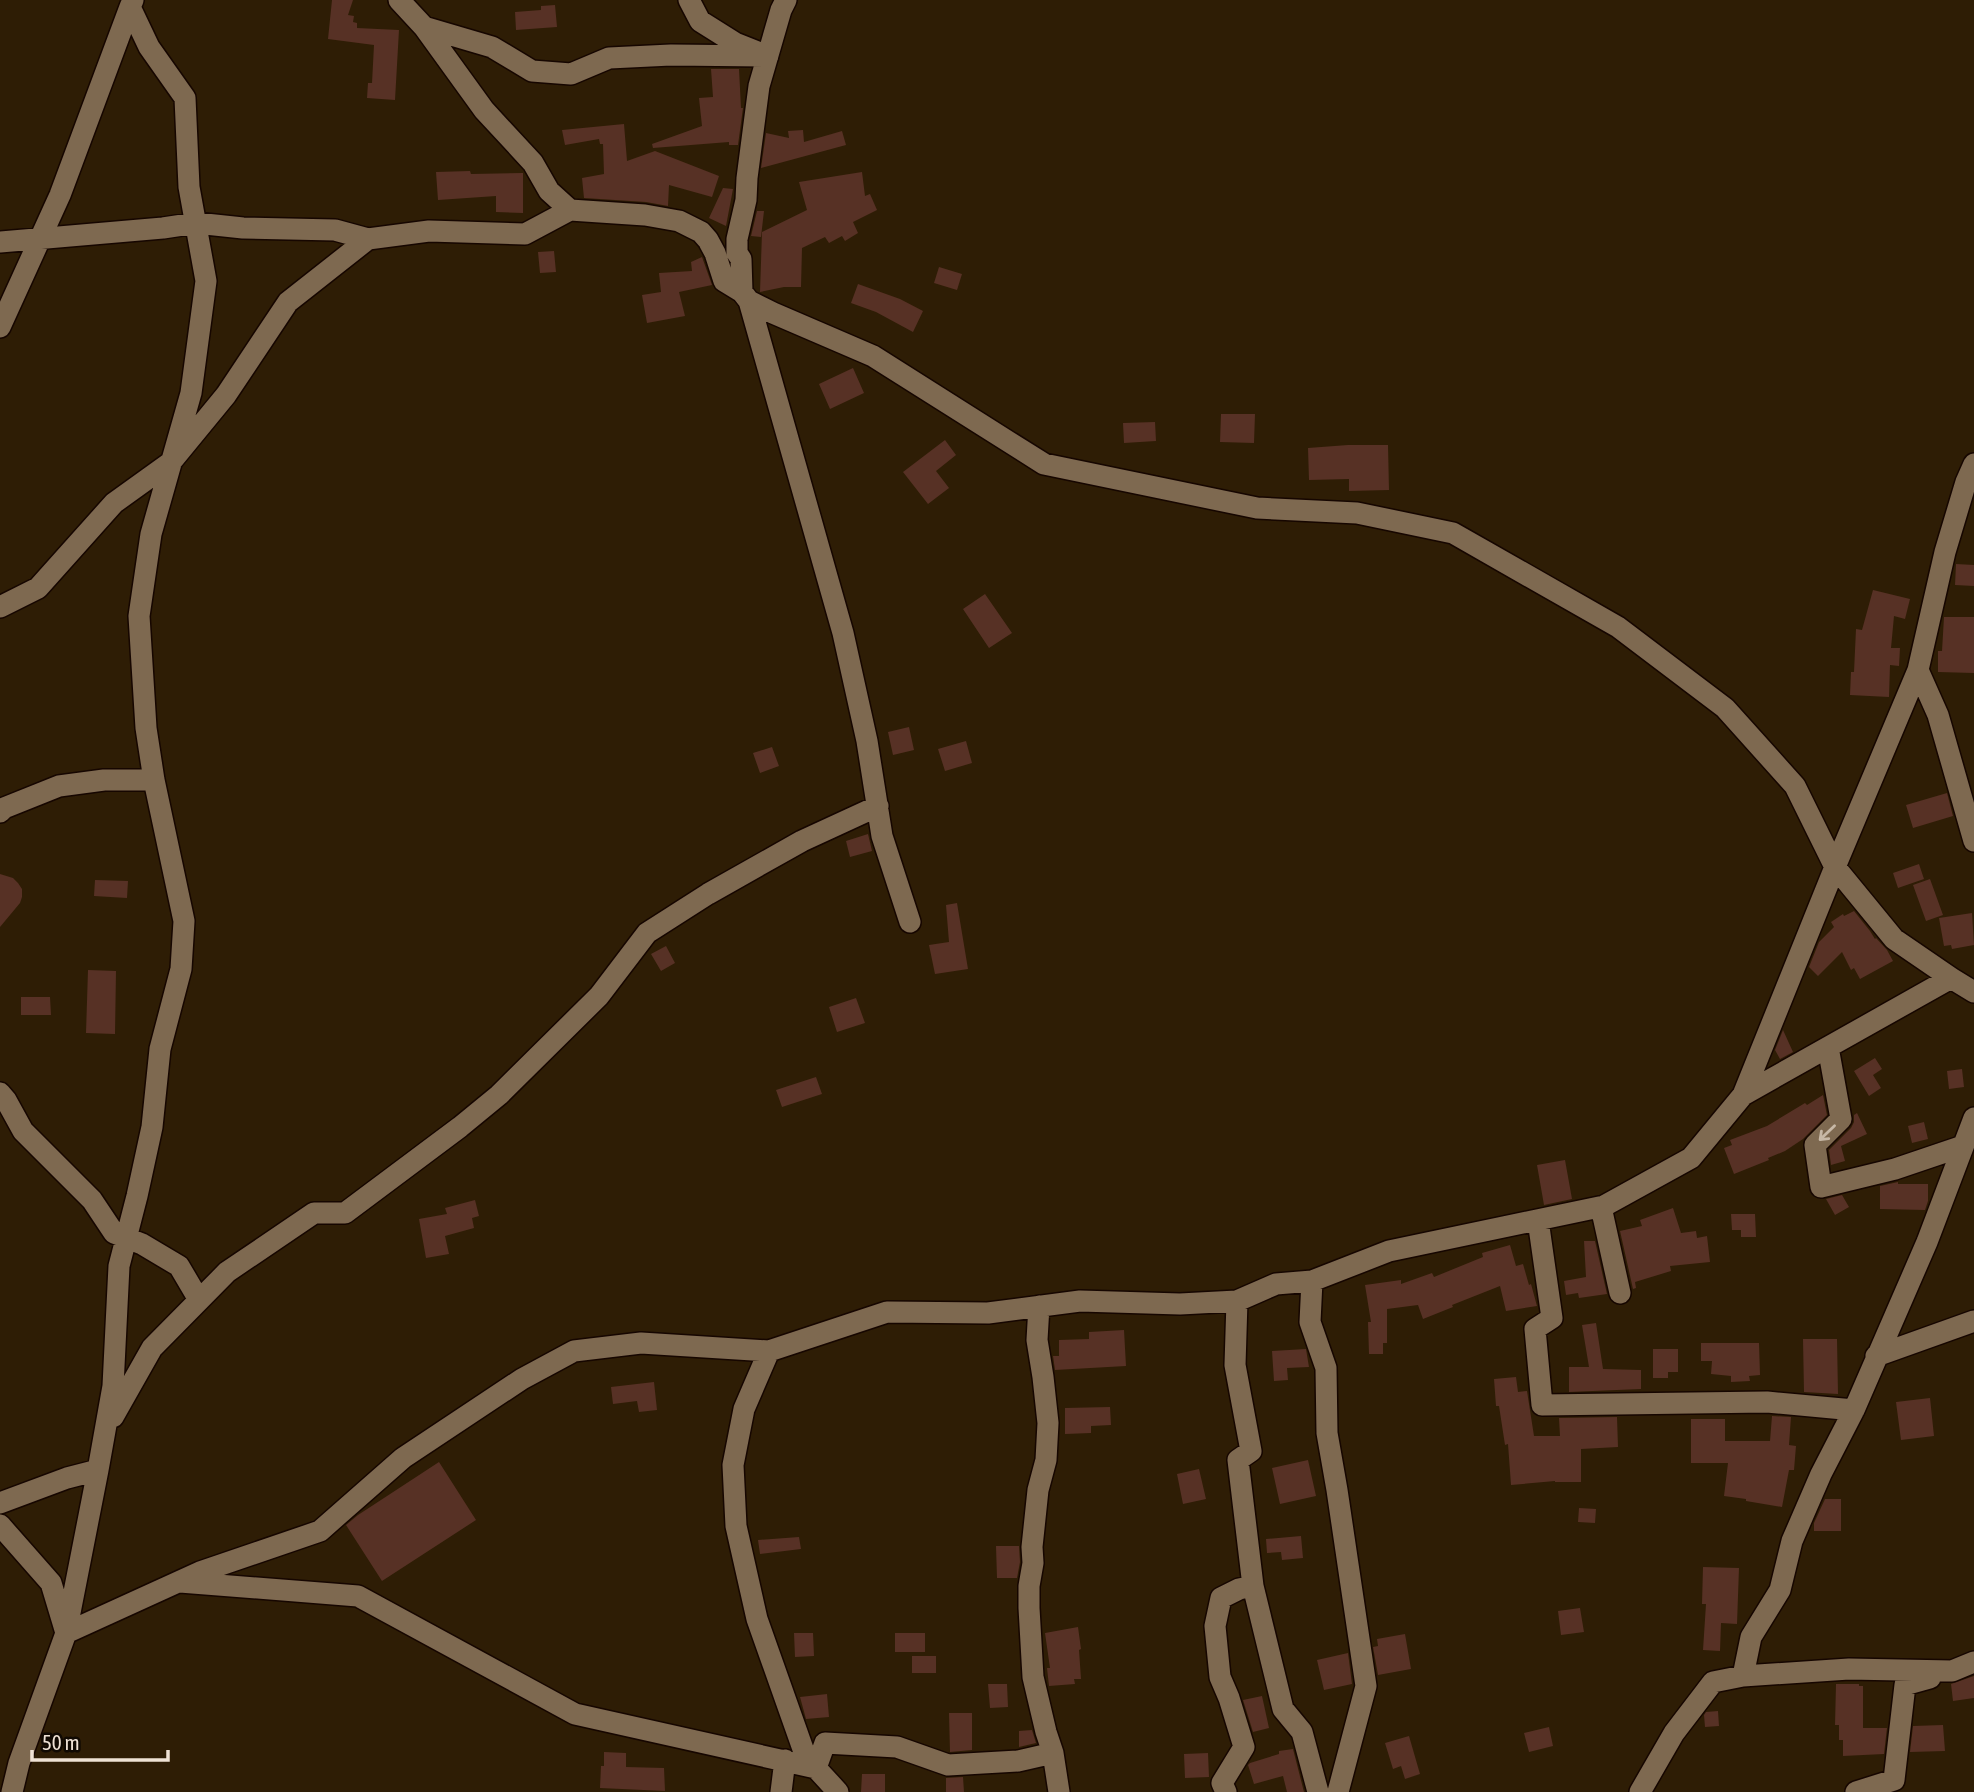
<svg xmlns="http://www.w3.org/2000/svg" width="1974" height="1792" font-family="'Asap Condensed',sans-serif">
<rect width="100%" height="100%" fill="#2e1d05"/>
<path fill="#573125" d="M332,0H353L348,15L354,16L353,22L357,23V28L399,30L395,100L367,98L368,83H372L374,45L328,39Z
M555,5L557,27L516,30L515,12L541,10V6Z
M711,69H739L741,108H743L738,145H729V142L653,148L652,144L702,126L699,98L713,97Z
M624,124L627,161L655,151L719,176L712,197L669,185L668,206L646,202L584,198L582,178L604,174L603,144H600L599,139L565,145L562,130Z
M803,130L804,142L842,131L846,145L761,168L766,133L789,138L788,131Z
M470,171L471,174L523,173V213L496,212V196L438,200L436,172Z
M862,172L865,196L870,194L877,210L853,222L858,233L845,241L842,236L829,243L825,237L802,248L801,287H784L760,292L762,232L807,210L799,182Z
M723,188L733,189L726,226L709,218Z
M757,211H764L761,237L751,236Z
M554,251L556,272L540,273L538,252Z
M702,257L712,285L679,292L685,316L647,323L642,295L661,292L659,273L692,271L691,262Z
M939,267L962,274L957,290L934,283Z
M858,284L900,299L923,311L913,332L876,312L851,303Z
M853,368L864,393L830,409L819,384Z
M1221,414H1255L1254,443L1220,442Z
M1155,422L1156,441L1124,443L1123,423Z
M945,440L956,455L936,471L949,488L928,504L903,472Z
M1348,445H1388L1389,490L1349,491V479L1309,480L1308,448Z
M1956,564L1974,565V586L1955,585Z
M1873,590L1910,599L1905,619L1894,616L1891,648H1900L1899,666L1890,665L1889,697L1850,695L1851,672H1854L1856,629L1862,630Z
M985,594L1012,633L989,648L963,609Z
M1944,617H1974V673L1938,672V651H1942Z
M909,727L914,750L893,755L888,732Z
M966,741L972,763L945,771L938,749Z
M772,747L779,766L760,773L753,753Z
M1947,793L1953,816L1913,828L1906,805Z
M868,834L872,851L850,857L846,841Z
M1919,864L1924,879L1898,888L1893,873Z
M0,874L13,878L18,883L22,889V897L20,903L0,927Z
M1930,879L1943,915L1926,921L1913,885Z
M95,880L128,881L127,898L94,896Z
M957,903L968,969L935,974L929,945L949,942L946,905Z
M1854,911L1870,931L1875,939L1876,938L1887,950L1893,961L1860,979L1854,968L1851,970L1842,952L1818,976L1809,967L1819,942L1834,927L1831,922L1843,914L1844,916Z
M1972,913L1974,945L1952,949L1951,945L1944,946L1939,918Z
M666,946L675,963L661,971L651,954Z
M88,970L116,971L115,1034L86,1033Z
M21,997H50L51,1015H21Z
M856,998L865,1023L837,1032L829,1007Z
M1783,1030L1793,1052L1780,1059L1775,1050Z
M1875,1058L1882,1069L1873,1075L1881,1088L1869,1096L1854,1071Z
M1962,1069L1964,1087L1949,1089L1947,1071Z
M816,1077L822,1094L782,1107L776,1090Z
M1823,1095L1827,1115L1803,1139L1785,1151L1768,1158L1769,1160L1734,1174L1724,1148L1732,1145L1730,1140L1767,1126L1805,1103L1807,1105Z
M1857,1113L1867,1134L1841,1146L1845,1161L1831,1165L1829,1150L1851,1128L1854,1122V1115Z
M1924,1122L1928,1139L1912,1143L1908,1126Z
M1565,1160L1572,1199L1544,1205L1537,1165Z
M1898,1182V1184H1928V1201L1925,1210L1880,1209V1186Z
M1842,1195L1849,1207L1835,1215L1826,1199Z
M475,1200L479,1216L472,1218L474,1228L445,1236L449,1254L426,1258L419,1219L447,1214L445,1208Z
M1673,1208L1681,1233L1696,1231L1697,1238L1707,1236L1710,1262L1670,1266L1671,1271L1635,1282L1636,1288L1633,1289L1620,1231L1642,1226L1640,1220Z
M1731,1214H1755L1756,1237H1741V1230H1732Z
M1584,1241H1595L1607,1294L1579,1298L1578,1293L1566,1295L1564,1281L1586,1277Z
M1510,1245L1516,1266L1523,1264L1529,1285L1531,1284L1537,1306L1506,1311L1500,1286L1452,1305L1453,1307L1423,1319L1418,1305L1387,1309V1343H1383V1354H1369L1368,1322H1371L1365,1285L1401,1280V1284L1432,1273L1434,1277L1483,1257L1482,1253Z
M1596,1323L1603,1369L1641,1370V1389L1569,1392V1367H1589L1582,1325Z
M1124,1330L1126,1366L1055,1370L1053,1356H1059V1340L1089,1339V1332Z
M1803,1339H1837L1838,1394L1804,1392Z
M1701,1343H1759L1760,1375L1749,1376L1750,1381L1731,1382V1376L1711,1374L1712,1361H1701Z
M1306,1349L1309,1367L1287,1368L1288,1380L1274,1381L1272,1351Z
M1653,1349H1678V1372H1668V1378H1653Z
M1516,1377L1518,1392L1527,1391L1534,1436H1560L1559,1418L1617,1417L1618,1447L1581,1449V1482H1555V1481L1511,1485L1508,1444L1505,1445L1499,1406H1496L1494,1379Z
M654,1382L657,1410L639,1412L637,1401L613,1404L611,1387Z
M1930,1398L1934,1436L1901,1440L1896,1402Z
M1110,1407L1111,1425L1091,1426V1433L1065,1434V1408Z
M1772,1416L1791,1417L1789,1445L1796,1446L1794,1470H1789L1782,1507L1746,1501V1499L1724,1496L1728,1463H1691V1419H1725V1441H1770Z
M1308,1460L1316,1496L1280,1504L1272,1468Z
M439,1462L476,1520L382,1581L346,1525L358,1515Z
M1199,1469L1206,1499L1183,1504L1177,1474Z
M1825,1499H1841V1531H1814V1523Z
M1579,1508L1596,1509L1595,1523L1578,1522Z
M1301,1536L1303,1558L1282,1560L1281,1552L1267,1553L1266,1539Z
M799,1537L801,1549L760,1554L758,1540Z
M996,1546H1019L1020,1562L1017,1578H997Z
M1703,1567L1739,1568L1737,1624L1721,1623L1720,1651L1703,1650L1706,1604H1702Z
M1580,1608L1584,1632L1561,1635L1558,1611Z
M1078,1627L1081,1649L1079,1650L1081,1679H1074L1075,1684L1049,1686L1047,1668H1050L1045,1633Z
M794,1633H813L814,1656L795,1657Z
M895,1633H925V1652H895Z
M1405,1634L1411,1669L1378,1675L1373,1647L1378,1646L1377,1639Z
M1348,1653L1352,1684L1324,1690L1317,1660Z
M912,1656H936V1673H912Z
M1974,1676V1698L1953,1701L1951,1684Z
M988,1684H1007L1008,1707L990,1708Z
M1836,1684H1859V1686H1863V1728H1887L1884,1754L1843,1756V1740H1839V1725H1835Z
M827,1694L829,1717L806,1719L800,1697Z
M1262,1696L1269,1728L1253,1732L1243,1700Z
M1718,1711L1719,1726L1705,1727L1704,1715L1706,1712Z
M949,1713H972V1750L950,1752Z
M1943,1725L1945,1751L1910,1752L1913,1726Z
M1549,1727L1553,1746L1529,1752L1524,1733Z
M1032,1730L1036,1743L1019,1747V1731Z
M1409,1736L1420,1774L1405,1779L1401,1766L1393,1769L1385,1743Z
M1293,1749L1304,1792H1287L1283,1776L1254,1784L1248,1765L1250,1763L1279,1754V1751Z
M604,1752L626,1753V1767L664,1768L665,1791L600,1788L601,1766H604Z
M1208,1753L1209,1777L1185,1778L1184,1754Z
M862,1774H885V1792H861Z
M963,1777L964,1792H946V1778Z"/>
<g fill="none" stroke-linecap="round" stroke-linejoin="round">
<defs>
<path id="minor" d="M399,0L424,27
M570,210L549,191L533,163L484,110L424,27L492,47L532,71L571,74L609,58L671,55L768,56L735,43L700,21L689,0
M0,242L163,228L196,223L243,228L335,230L368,239L429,231L525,234L570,210L645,215L679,221L701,232L708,240L715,253L724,281L742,292L749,301L773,313L873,356L1044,464L1257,508L1357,513L1453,533L1618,627L1725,708L1795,786L1835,867L1894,939L1951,978
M742,292L741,259L737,253V239L746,200L747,178L759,86L781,10L786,0
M749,301L843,633L867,741L882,836L910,922
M0,327L60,195L130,7
M1974,464L1966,482L1945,552L1918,670L1938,715L1974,841
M0,607L38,588L114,503L171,462L226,395L288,302L368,239
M0,812L4,808L59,786L104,780H154
M1828,1047L1841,1119L1815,1145L1821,1187L1895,1169L1963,1146
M0,1093L6,1100L23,1131L92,1200L114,1233L142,1244L179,1266L199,1300
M1743,1095L1951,978L1974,992
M1601,1207L1620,1293
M1538,1220L1552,1318L1535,1329L1542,1405L1767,1402L1854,1410
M1312,1281L1310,1322L1326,1368L1327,1433L1337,1490L1366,1686L1338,1792
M1237,1301L1235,1365L1251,1451L1238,1460L1253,1586L1283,1709L1302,1732L1318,1792
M1039,1306L1037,1340L1043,1377L1048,1423L1046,1460L1038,1490L1032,1547L1033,1563L1029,1586V1608L1033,1677L1046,1732L1053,1753L1059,1792
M769,1351L744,1409L733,1465L736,1526L757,1619L809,1766
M1876,1356L1974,1321
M113,1417L152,1348L227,1272L314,1213H345L460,1127L499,1095L599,996L647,933L708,894L802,841L878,806
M0,1503L67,1478L98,1470L113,1386L119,1266L137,1196L152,1127L160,1049L181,969L184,921L154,780L146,728L139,616L151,534L191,393L206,281L189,187L185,98L149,47L130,7L133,0
M0,1525L51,1583L66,1633L98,1470
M180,1582L358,1596L575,1714L816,1768L838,1792
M1743,1676L1849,1669L1952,1671L1974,1662
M816,1768L825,1743L897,1747L948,1765L1018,1761L1053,1753
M12,1792L19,1763L66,1633L200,1572L320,1531L403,1458L522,1379L574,1351L641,1343L769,1351L887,1312L988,1313L1080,1301L1180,1304L1237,1301L1276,1284L1312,1281L1389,1251L1604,1206L1691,1158L1743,1095L1835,867L1918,670
M781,1792L785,1760
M1226,1792L1222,1783L1244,1747L1229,1698L1220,1677L1215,1626L1221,1598L1239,1589L1253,1586
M1640,1792L1674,1733L1713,1682L1743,1676L1751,1637L1780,1590L1792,1541L1821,1474L1854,1410L1927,1242L1974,1118
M1856,1792L1894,1780L1905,1685L1930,1678"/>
</defs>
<use href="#minor" stroke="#160600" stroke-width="24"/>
<use href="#minor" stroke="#7e6950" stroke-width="21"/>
</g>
<defs><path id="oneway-shaft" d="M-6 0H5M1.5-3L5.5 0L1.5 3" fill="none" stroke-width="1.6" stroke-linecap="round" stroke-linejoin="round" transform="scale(1.75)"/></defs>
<use stroke="#c7b8a6" href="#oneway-shaft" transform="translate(1827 1133) rotate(136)"/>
<path d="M32 1750v10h136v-10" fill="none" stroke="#efe2d5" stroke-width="3.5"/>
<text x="42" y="1750" font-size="21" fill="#efe2d5" stroke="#100902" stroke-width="5" paint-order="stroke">50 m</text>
</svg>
